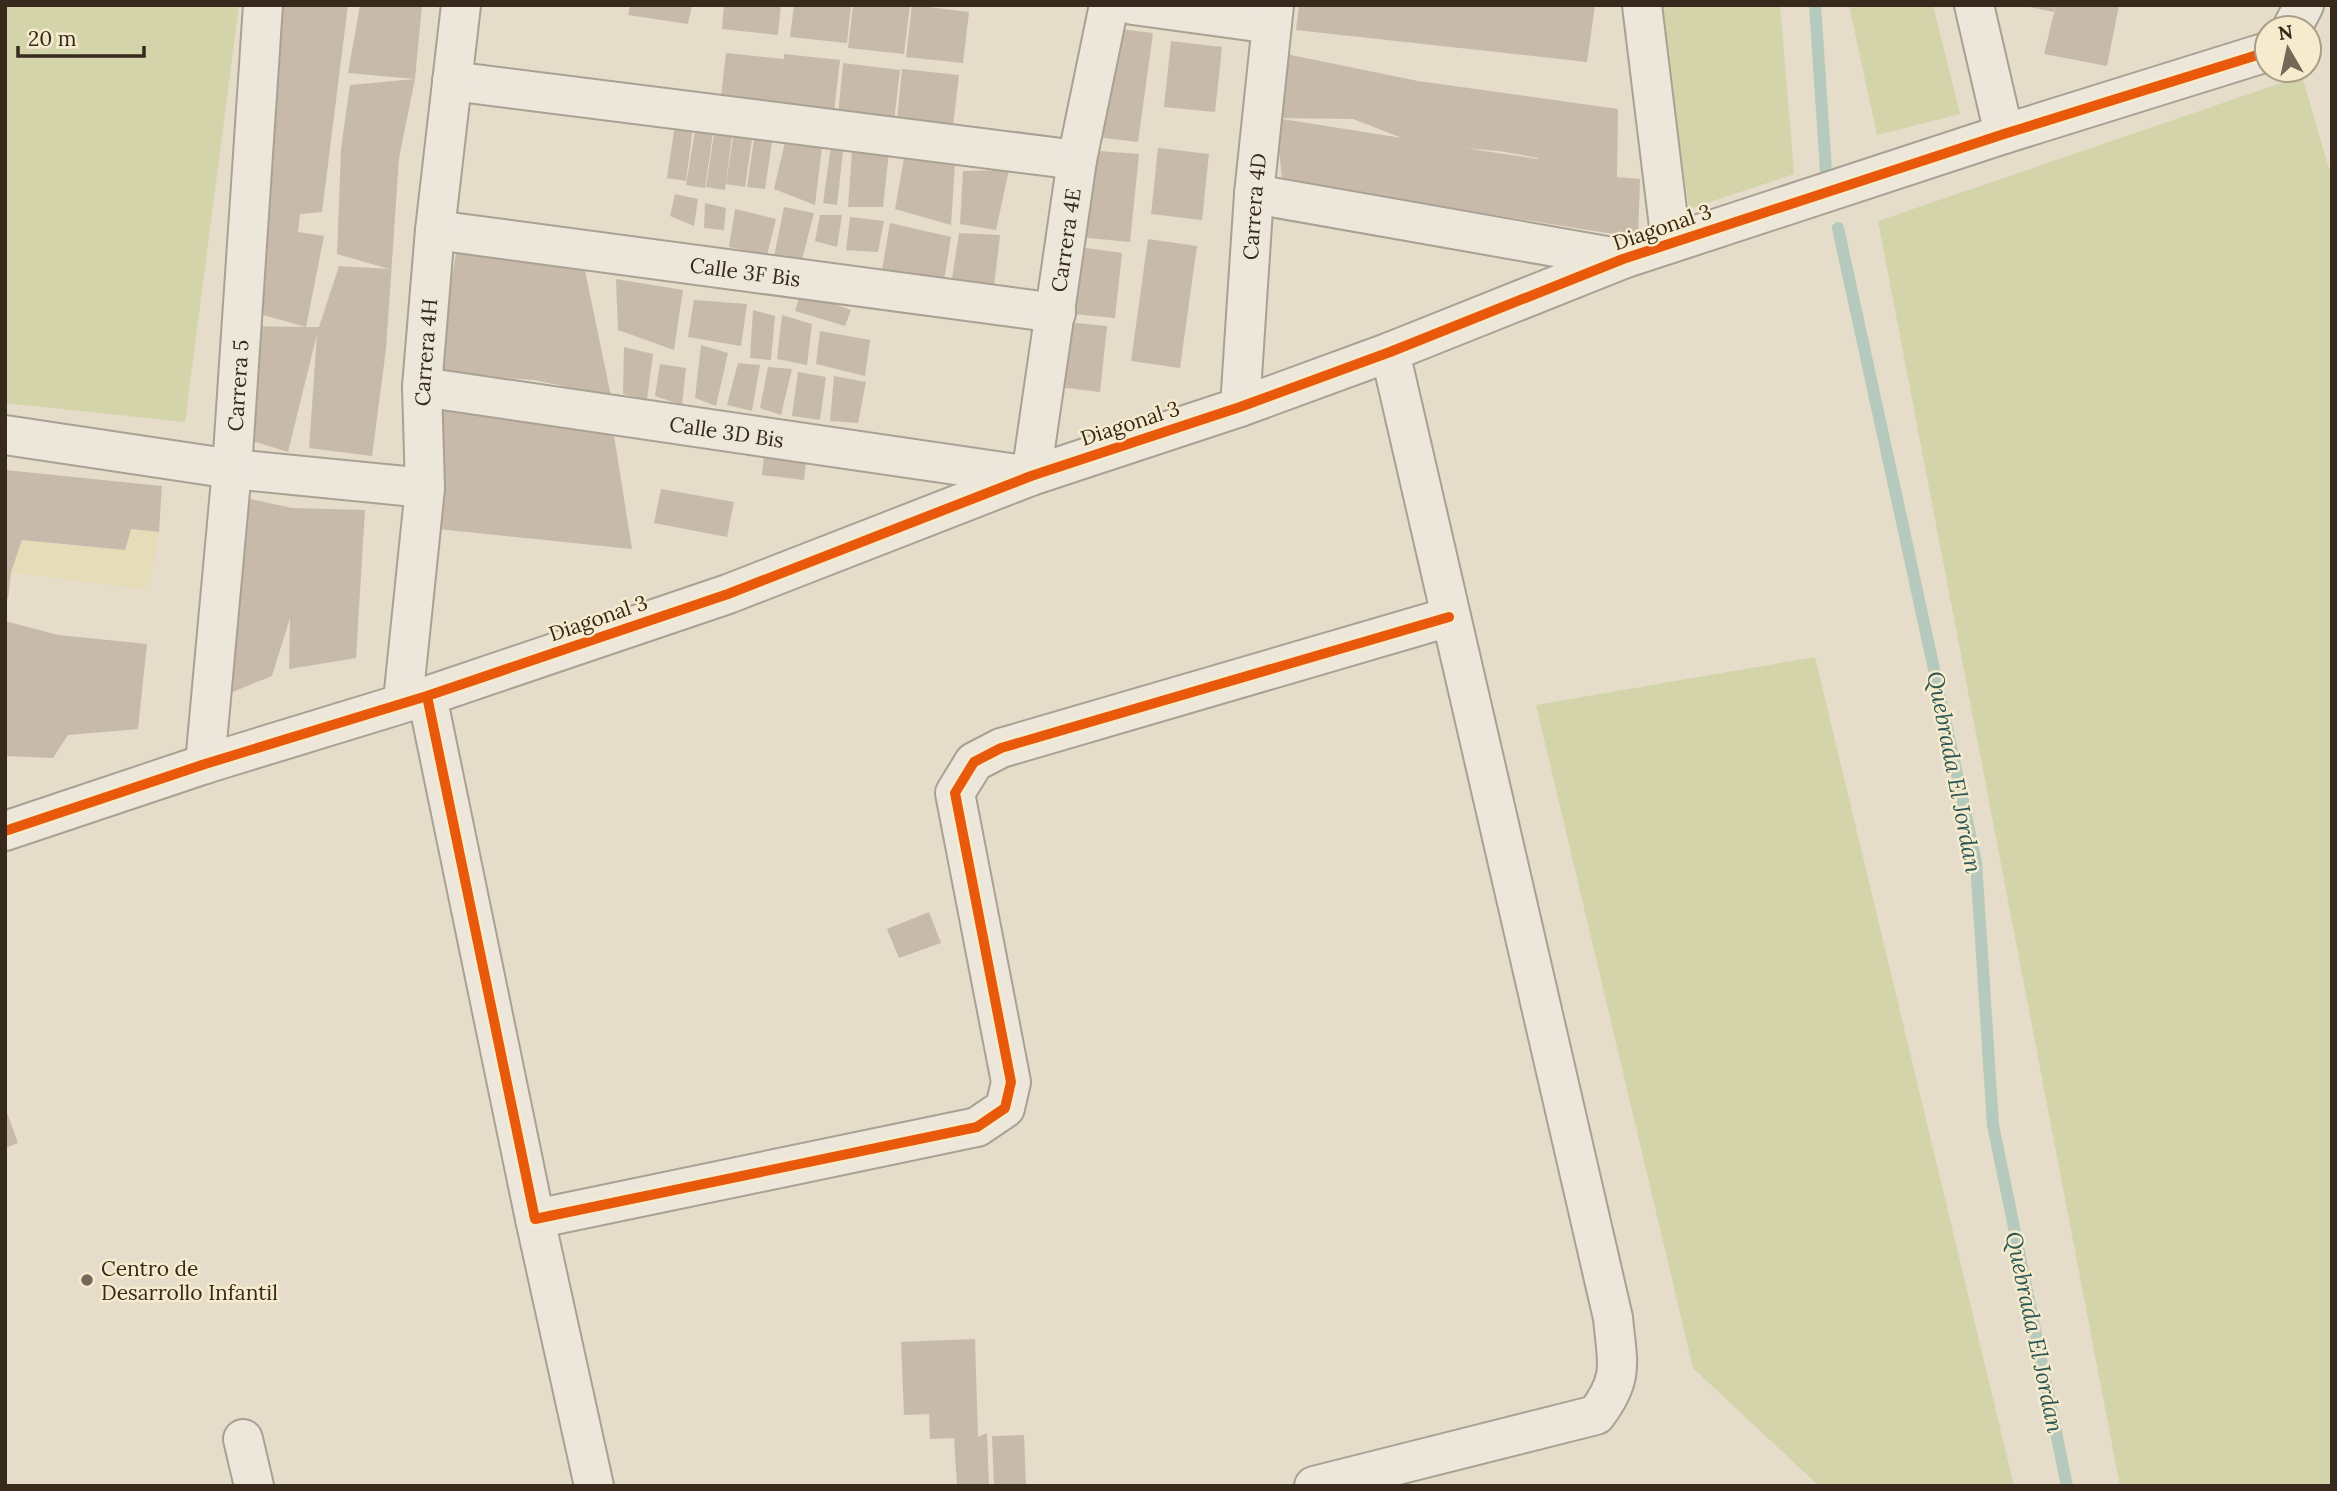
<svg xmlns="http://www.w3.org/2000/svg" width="2337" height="1491" font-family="Lora,serif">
<rect width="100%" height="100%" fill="#e5dcc9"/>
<path fill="#e6ddb8" d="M131,529L159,532L148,590L11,572L22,540L125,550Z"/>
<path fill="#d4d4aa" d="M5,5H239L185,422L5,403Z
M1659,5H1780L1794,174L1689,209Z
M1849,5H1933L1960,114L1877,135Z
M2302,76L2332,179V1486H2120L1878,221Z
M1815,657L2014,1486H1819L1693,1368L1536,705Z"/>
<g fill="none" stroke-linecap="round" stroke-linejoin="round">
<path stroke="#b5c9bd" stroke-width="12" d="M1815,5L1826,171
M1838,228L1976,862L1993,1125L2067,1486"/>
</g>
<path fill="#c8baaa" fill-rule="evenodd" d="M280,5H348L322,212L300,214L298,232L324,236L306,327H319L339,266L389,269L337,254L341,149L350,85L415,79L348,73L360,5H422L415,79L399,158L386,349L372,456L309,448L317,334L288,452L223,432L246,326L306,327L249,311Z
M630,5H692L688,24L628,15Z
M724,5H781L778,35L722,29Z
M794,5H851L847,43L790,37Z
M853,5H910L904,54L848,48Z
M912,5L969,12L963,63L906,57Z
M1299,5H1595L1587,62L1296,30Z
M2020,5H2055L2054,12Z
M2056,5H2119L2107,66L2044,54Z
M1095,26L1153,33L1138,142L1080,135Z
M1171,41L1222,47L1215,112L1164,107Z
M726,53L784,59V54L840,60L834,111L720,105Z
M1281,53L1418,81L1618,109L1617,177L1640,179L1638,238L1282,181L1276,118ZM1276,118L1353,119L1402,138ZM1465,148L1499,151L1538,158V159Z
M843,63L900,70L894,122L838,116Z
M902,69L959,75L953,127L897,121Z
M675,124L693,127L686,181L667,178Z
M695,131L713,133L705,188L686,185Z
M734,131L753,133L745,187L726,184Z
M755,132L773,135L765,189L747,187Z
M714,134L732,136L725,190L706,187Z
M785,142L822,147L815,205L774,189Z
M831,146L843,151L837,205L823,203Z
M1158,148L1209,154L1202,220L1151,214Z
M1086,150L1139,154L1130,242L1078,237Z
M852,152H889L883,207H848Z
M904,158L955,163L951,225L895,209Z
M1009,170L996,230L960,224L963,171Z
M675,194L698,199L694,226L670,216Z
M705,203L726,208L724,230L704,228Z
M784,207L814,213L802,260L774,257Z
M735,209L776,219L767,255L729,247Z
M820,215H842L837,247L815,241Z
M850,217L884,221L878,252L846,250Z
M890,223L951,237L943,287L881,276Z
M959,233L1000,235L993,295L951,285Z
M1148,239L1197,246L1180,368L1131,361Z
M1072,246L1122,253L1115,318L1064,313Z
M457,247L583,261L611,396L534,380L436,373Z
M616,279L683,290L674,350L618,330Z
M801,292L851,310L845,326L795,311Z
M694,300L747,304L741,346L688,337Z
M753,310L775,316L771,360L750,358Z
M782,315L812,324L807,365L777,359Z
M1056,321L1107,326L1100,392L1049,386Z
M820,331L870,340L865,376L816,364Z
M701,345L728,353L716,406L695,398Z
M624,347L653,354L647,400L623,394Z
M738,363L760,365L752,411L727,405Z
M660,364L686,368L682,405L655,396Z
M768,367L792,369L781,415L760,408Z
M798,372L826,377L820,420L792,416Z
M834,376L866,382L858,423L830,421Z
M442,400L612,423L632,549L429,528Z
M765,446L807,451L804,480L762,475Z
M5,470L162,486L159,532L131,529L125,550L22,540L11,572L8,599H5Z
M661,489L734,502L727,537L654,523Z
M218,492L292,508L365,510L356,658L289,669L290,618L272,676L193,708Z
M5,621L58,635L147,644L138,729L68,735L53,758L5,756Z
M929,912L941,943L899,958L887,929Z
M5,1107L18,1143L5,1148Z
M975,1339L978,1437L987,1433L989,1486H957L954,1438L930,1439L929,1414L904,1415L901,1342Z
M1024,1435L1026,1486H994L992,1436Z"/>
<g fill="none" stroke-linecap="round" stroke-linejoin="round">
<defs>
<g id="street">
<path d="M1133,5L1272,24"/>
<path d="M1642,5L1671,243"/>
<path d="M1974,5L2004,134"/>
<path d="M2292,28L2304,5"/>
<path d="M452,81L1077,160"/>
<path d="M1254,194L1623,259"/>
<path id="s1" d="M435,230L1056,313"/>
<path id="s2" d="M422,387L1031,476L1077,160L1109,5"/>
<path id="s3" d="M1240,407L1254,194L1274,5"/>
<path d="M5,435L232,469L425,488"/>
<path d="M427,696L535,1219L977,1127L1005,1108L1011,1082L955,793L974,762L1001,748L1449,617"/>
<path id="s4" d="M403,701L425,488L422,387L435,230L461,5"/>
<path id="s5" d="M205,764L232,469L263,5"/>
<path d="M5,831L205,764L427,696L728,594L1031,476L1240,407L1390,352L1623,259L2004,134L2267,52"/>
<path d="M535,1219L594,1486"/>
<path d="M243,1439L254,1486"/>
<path d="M1314,1486L1596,1415C1625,1377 1617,1362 1613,1318L1390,352"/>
</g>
</defs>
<use href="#street" stroke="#a9a193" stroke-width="42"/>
<use href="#street" stroke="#ece6db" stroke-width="38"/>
<defs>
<path id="cycleway" d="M427,696L535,1219L977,1127L1005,1108L1011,1082L955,793L974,762L1001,748L1449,617
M5,831L205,764L427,696L728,594L1031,476L1240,407L1390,352L1623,259L2004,134L2267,52"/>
</defs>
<use href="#cycleway" stroke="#f7ebce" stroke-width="15"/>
<use href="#cycleway" stroke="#e8590c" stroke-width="10"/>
</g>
<circle fill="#746858" stroke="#f7ebce" stroke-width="2.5" cx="87" cy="1280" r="7"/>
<g text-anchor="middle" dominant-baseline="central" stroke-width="5" stroke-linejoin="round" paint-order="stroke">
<g font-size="21" fill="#37291b" stroke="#f7ebce">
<text stroke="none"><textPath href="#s3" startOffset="201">Carrera 4D</textPath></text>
<text transform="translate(1662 227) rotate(-19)">Diagonal 3</text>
<text stroke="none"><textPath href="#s2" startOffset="854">Carrera 4E</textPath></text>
<text stroke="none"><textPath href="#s1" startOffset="313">Calle 3F Bis</textPath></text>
<text stroke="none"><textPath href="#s4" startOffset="350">Carrera 4H</textPath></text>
<text stroke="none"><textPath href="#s5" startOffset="380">Carrera 5</textPath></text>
<text transform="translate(1130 423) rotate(-18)">Diagonal 3</text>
<text stroke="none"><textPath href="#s2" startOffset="308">Calle 3D Bis</textPath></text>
<text transform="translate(598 618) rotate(-19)">Diagonal 3</text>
</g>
<g font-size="21" fill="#37291b" stroke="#f7ebce" text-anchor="start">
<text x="101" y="1268">Centro de<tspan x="101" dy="24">Desarrollo Infantil</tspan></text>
</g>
<g font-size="23" font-style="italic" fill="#2a5855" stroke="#f7ebce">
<text transform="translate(1955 772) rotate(79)">Quebrada El Jordan</text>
<text transform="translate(2035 1332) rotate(78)">Quebrada El Jordan</text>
</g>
</g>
<rect width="2337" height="1491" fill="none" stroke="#37291b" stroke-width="14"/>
<g transform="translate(2288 49) rotate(351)"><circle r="33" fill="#f7ebce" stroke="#aa9d86" stroke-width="2"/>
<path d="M0-5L12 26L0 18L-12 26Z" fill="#746858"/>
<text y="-10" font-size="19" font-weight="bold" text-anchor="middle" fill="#37291b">N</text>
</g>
<path d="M18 46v10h126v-10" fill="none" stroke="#37291b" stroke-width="3.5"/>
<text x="28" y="46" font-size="21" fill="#37291b" stroke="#f7ebce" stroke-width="5" paint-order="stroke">20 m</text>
</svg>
